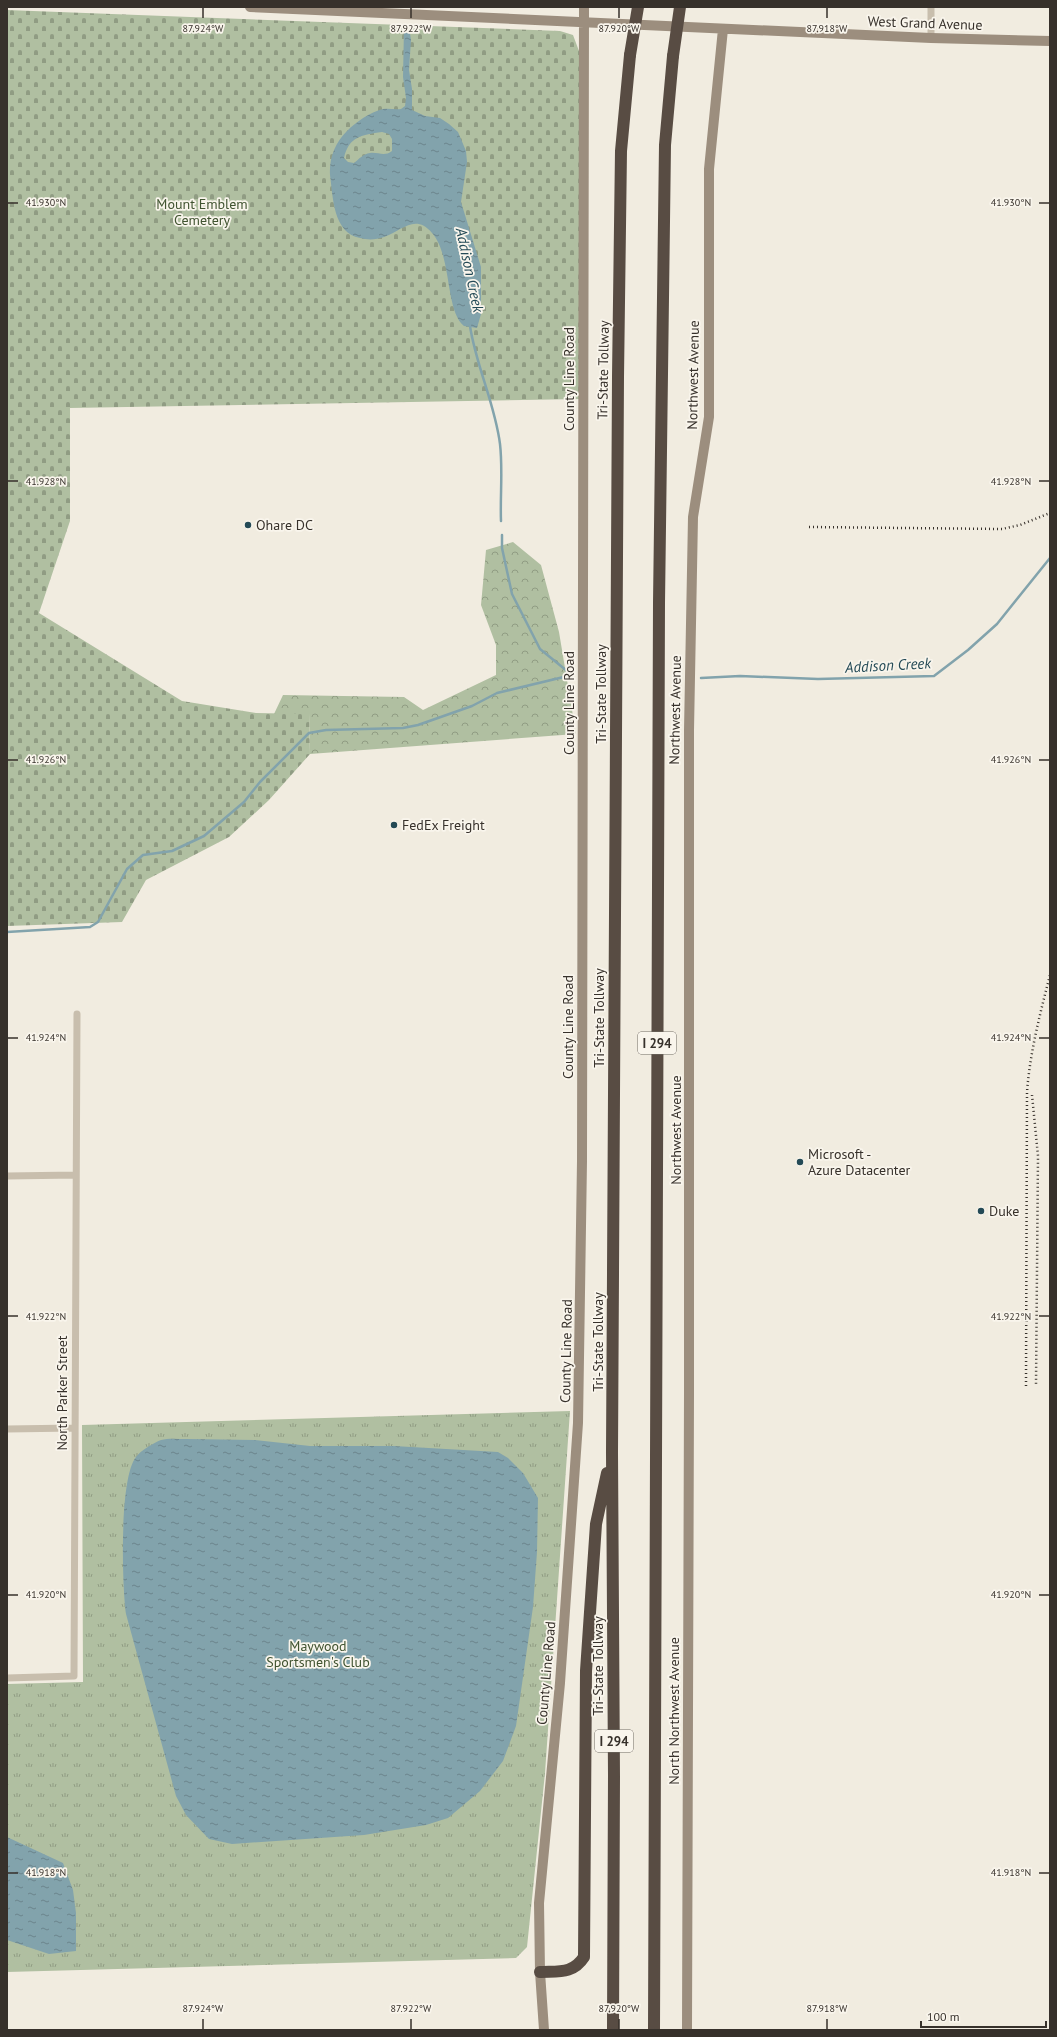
<svg xmlns="http://www.w3.org/2000/svg" width="1057" height="2037" font-family="'PT Sans',sans-serif">
<defs>
<pattern id="forest-crowns" width="20" height="18" patternUnits="userSpaceOnUse"><rect width="20" height="18" fill="#b0bfa1"/><path d="M2 6a3 3 0 1 1 6 0M12 15a3 3 0 1 1 6 0" fill="none" stroke="#909c83"/></pattern>
<pattern id="cemetery-stones" width="16" height="16" patternUnits="userSpaceOnUse"><rect width="16" height="16" fill="#b0bfa1"/><path d="M2 7V4a2 2 0 0 1 4 0v3zM10 15v-3a2 2 0 0 1 4 0v3z" fill="#909c83"/></pattern>
<pattern id="park-tufts" width="24" height="20" patternUnits="userSpaceOnUse"><rect width="24" height="20" fill="#b0bfa1"/><path d="M3 7l-1-3M5 7V3M7 7l1-3M15 17l-1-3M17 17v-4M19 17l1-3" fill="none" stroke="#909c83"/></pattern>
<pattern id="water-ripples" width="26" height="14" patternUnits="userSpaceOnUse"><rect width="26" height="14" fill="#82a3ac"/><path d="M2 4q2-2 4 0t4 0M15 11q2-2 4 0t4 0" fill="none" stroke="#6b858c"/></pattern>
</defs>
<rect width="100%" height="100%" fill="#f1ece0"/>
<path fill="url(#forest-crowns)" d="M513,542L541,565L559,632L576,734L310,754L309,714H274L283,695L404,697L423,710L496,675V645L481,605L486,550Z"/>
<path fill="url(#cemetery-stones)" d="M7,10L560,31L573,35L579,51L580,399L70,408V521L39,613L182,701L256,713L309,714L310,754L269,800L229,837L146,880L122,922L7,926Z"/>
<path fill="url(#park-tufts)" d="M570,1411L545,1773L527,1947L516,1958L7,1972V1684L83,1682L82,1425Z"/>
<path fill="url(#water-ripples)" fill-rule="evenodd" d="M404,27H409L411,40L409,70L412,89V110L425,116L440,118L449,124L458,132L466,151L467,162L461,202L481,267V314L477,328L464,326C445,311 452,255 432,233C415,213 402,231 384,237C376,240 367,240 360,238C333,233 333,197 330,175C329,158 335,143 347,131C356,122 370,112 383,109C389,108 395,110 401,109L405,106L406,98L403,77ZM382,132L389,134L392,139V151C384,157 379,152 370,153C363,154 359,159 354,163L348,162L344,158C349,136 362,135 382,132Z
M186,1439L255,1440L310,1446H394L498,1452L508,1458L523,1473L538,1498L537,1552L533,1607L516,1726L503,1761L480,1791L448,1818L426,1825L364,1835L232,1844L209,1839L186,1815L176,1796L126,1614C122,1585 119,1478 136,1457C140,1451 155,1442 161,1440C168,1438 178,1439 186,1439Z
M7,1837L63,1863L73,1890L76,1913V1951L49,1954L7,1940Z"/>
<g fill="none" stroke-linecap="round" stroke-linejoin="round">
<path stroke="#82a3ac" stroke-width="2.5" d="M470,326C476,366 495,404 500,444C503,470 500,496 501,521
M502,535V548L512,594L540,649L572,675
M701,678L740,676L818,679L934,676L968,650L997,624L1050,558
M7,932L90,927L98,922L127,869L143,855L172,851L204,836L244,802L260,782L309,733L326,730L403,728L418,725L472,706L497,693L572,675"/>
<path stroke="#c8bead" stroke-width="7" d="M931,38V7
M7,1176L76,1175
M7,1429L75,1428
M7,1678L74,1676L77,1014"/>
<path stroke="#9c8e7e" stroke-width="10" d="M250,7L931,38L1050,41
M544,2030L540,1972L539,1903L560,1683L578,1423L582,1161L584,7
M687,2030L689,1393V730L693,517L709,417V169L723,29"/>
<path stroke="#584c43" stroke-width="12" d="M540,1972C559,1971 573,1974 584,1957L586,1671L596,1524L607,1473
M613,2030L614,1776L612,1453L618,377L621,151L630,55
M654,2030L659,603L665,145L673,56"/>
<path stroke="#37312b" stroke-width="2.5" stroke-dasharray="1 3" stroke-linecap="butt" d="M809,527L1002,529L1020,525L1050,513
M1032,1095L1038,1156L1036,1385
M1026,1386L1027,1092C1030,1052 1040,1014 1050,975"/>
<path stroke="#584c43" stroke-width="12" d="M630,55L638,7
M673,56L680,7"/>
</g>
<path fill="none" stroke="#37312b" stroke-width="1.5" d="M203,8V18M411,8V18M619,8V18M827,8V18M8,203H18M1039,203H1049M8,481H18M1039,481H1049M8,760H18M1039,760H1049M8,1038H18M1039,1038H1049M8,1316H18M1039,1316H1049M8,1595H18M1039,1595H1049M8,1873H18M1039,1873H1049M203,2019V2029M411,2019V2029M619,2019V2029M827,2019V2029"/>
<g fill="#244a56" stroke="#f9f5ec" stroke-width="1.5">
<circle cx="248" cy="525" r="4"/>
<circle cx="394" cy="825" r="4"/>
<circle cx="800" cy="1162" r="4"/>
<circle cx="981" cy="1211" r="4"/>
</g>
<g text-anchor="middle" dominant-baseline="central" stroke-width="3.5" stroke-linejoin="round" paint-order="stroke">
<g fill="#f9f5ec" stroke="#716c65" stroke-width="1">
<rect x="638" y="1032" width="38" height="22" rx="3"/>
<rect x="595" y="1730" width="38" height="22" rx="3"/>
</g>
<g font-size="13" font-weight="bold" fill="#37312b">
<text x="657" y="1043">I 294</text>
<text x="614" y="1741">I 294</text>
</g>
<g font-size="14" fill="#37312b" stroke="#f9f5ec">
<text transform="translate(925 23) rotate(2)">West Grand Avenue</text>
<text transform="translate(603 370) rotate(-89)">Tri-State Tollway</text>
<text transform="translate(693 375) rotate(-89)">Northwest Avenue</text>
<text transform="translate(569 379) rotate(-90)">County Line Road</text>
<text transform="translate(601 694) rotate(-90)">Tri-State Tollway</text>
<text transform="translate(569 703) rotate(-90)">County Line Road</text>
<text transform="translate(675 710) rotate(-89)">Northwest Avenue</text>
<text transform="translate(599 1018) rotate(-90)">Tri-State Tollway</text>
<text transform="translate(568 1027) rotate(-90)">County Line Road</text>
<text transform="translate(676 1130) rotate(-90)">Northwest Avenue</text>
<text transform="translate(598 1342) rotate(-90)">Tri-State Tollway</text>
<text transform="translate(566 1351) rotate(-89)">County Line Road</text>
<text transform="translate(62 1393) rotate(-90)">North Parker Street</text>
<text transform="translate(598 1666) rotate(-90)">Tri-State Tollway</text>
<text transform="translate(546 1673) rotate(-85)">County Line Road</text>
<text transform="translate(674 1711) rotate(-90)">North Northwest Avenue</text>
</g>
<g font-size="14" fill="#415431" stroke="#f9f5ec">
<text x="202" y="204">Mount Emblem<tspan x="202" dy="16">Cemetery</tspan></text>
<text x="318" y="1646">Maywood<tspan x="318" dy="16">Sportsmen's Club</tspan></text>
</g>
<g font-size="14" fill="#37312b" stroke="#f9f5ec" text-anchor="start">
<text x="256" y="525">Ohare DC</text>
<text x="402" y="825">FedEx Freight</text>
<text x="808" y="1154">Microsoft -<tspan x="808" dy="16">Azure Datacenter</tspan></text>
<text x="989" y="1211">Duke</text>
</g>
<g font-size="15" font-style="italic" fill="#244a56" stroke="#f9f5ec">
<text transform="translate(470 270) rotate(78)">Addison Creek</text>
<text transform="translate(888 665) rotate(-3)">Addison Creek</text>
</g>
</g>
<g font-size="10" text-anchor="middle" fill="#37312b" stroke="#f9f5ec" stroke-width="3.5" stroke-linejoin="round" paint-order="stroke">
<text x="203" y="32">87.924°W</text>
<text x="411" y="32">87.922°W</text>
<text x="619" y="32">87.920°W</text>
<text x="827" y="32">87.918°W</text>
<text x="46" y="206">41.930°N</text>
<text x="1011" y="206">41.930°N</text>
<text x="46" y="485">41.928°N</text>
<text x="1011" y="485">41.928°N</text>
<text x="46" y="763">41.926°N</text>
<text x="1011" y="763">41.926°N</text>
<text x="46" y="1041">41.924°N</text>
<text x="1011" y="1041">41.924°N</text>
<text x="46" y="1320">41.922°N</text>
<text x="1011" y="1320">41.922°N</text>
<text x="46" y="1598">41.920°N</text>
<text x="1011" y="1598">41.920°N</text>
<text x="46" y="1876">41.918°N</text>
<text x="1011" y="1876">41.918°N</text>
<text x="203" y="2012">87.924°W</text>
<text x="411" y="2012">87.922°W</text>
<text x="619" y="2012">87.920°W</text>
<text x="827" y="2012">87.918°W</text>
</g>
<rect width="1057" height="2037" fill="none" stroke="#37312b" stroke-width="16"/>
<path d="M921 2021v6h125v-6" fill="none" stroke="#37312b" stroke-width="2"/>
<text x="927" y="2021" font-size="12" fill="#37312b" stroke="#f9f5ec" stroke-width="3" paint-order="stroke">100 m</text>
</svg>
